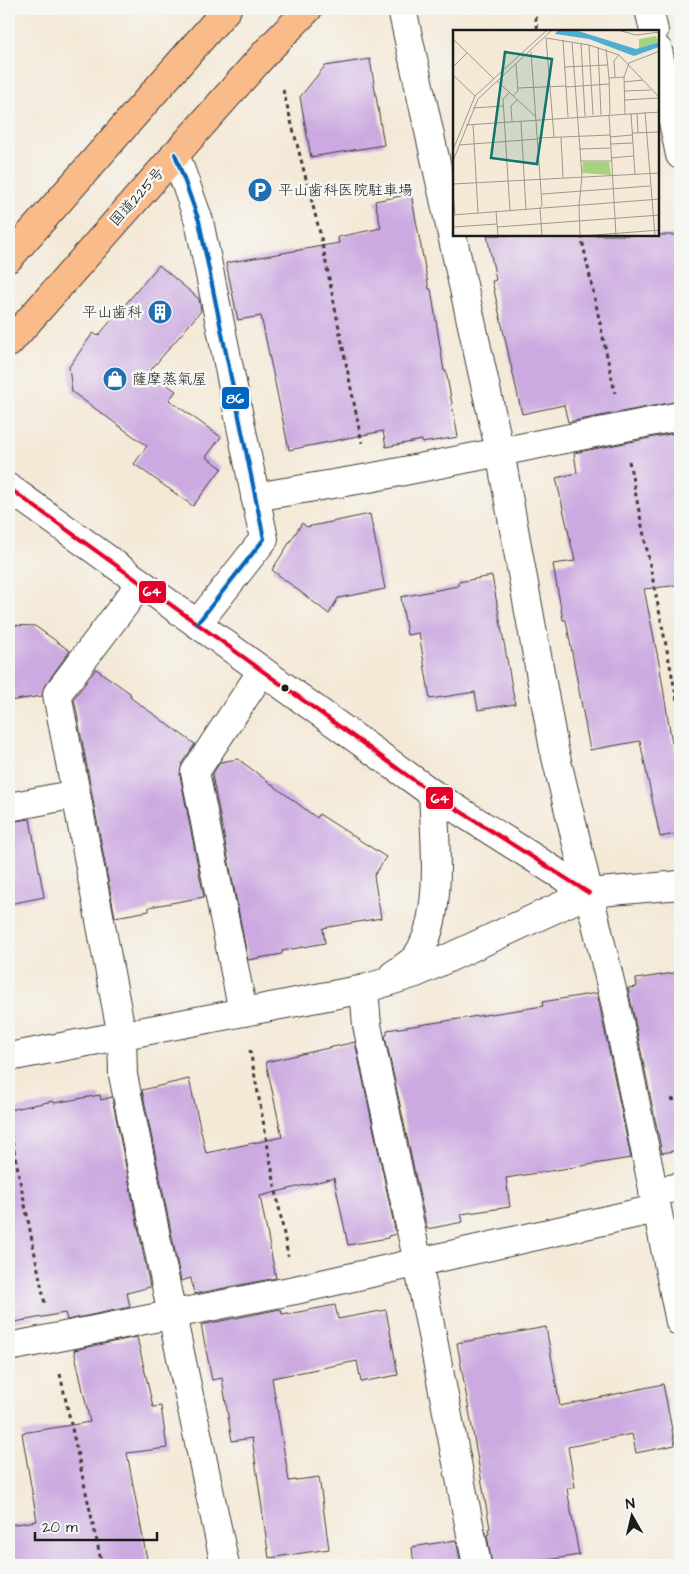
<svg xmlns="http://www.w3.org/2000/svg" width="689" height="1574" font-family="'Architects Daughter','Klee One',sans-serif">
<rect width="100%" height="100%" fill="#f6f6f2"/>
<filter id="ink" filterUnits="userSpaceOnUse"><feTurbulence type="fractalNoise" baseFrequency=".02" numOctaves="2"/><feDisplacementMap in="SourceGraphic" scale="10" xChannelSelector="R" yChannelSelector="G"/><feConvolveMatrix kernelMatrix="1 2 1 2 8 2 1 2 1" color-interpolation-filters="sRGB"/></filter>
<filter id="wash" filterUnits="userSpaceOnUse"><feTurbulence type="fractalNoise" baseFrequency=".0096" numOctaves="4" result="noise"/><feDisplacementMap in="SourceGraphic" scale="20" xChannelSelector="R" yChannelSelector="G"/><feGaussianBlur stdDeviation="1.12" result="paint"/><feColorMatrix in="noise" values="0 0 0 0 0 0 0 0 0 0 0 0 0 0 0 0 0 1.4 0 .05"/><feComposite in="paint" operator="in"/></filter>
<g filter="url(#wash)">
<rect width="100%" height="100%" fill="#f4e9d7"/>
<g id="blocks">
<path fill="#ccaae1" d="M370,59L384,145L311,157L300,97L325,66Z
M411,194L429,289H431L444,371H446L458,437L422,443V440L386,447L383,431L289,450L261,316L238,320L226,263L339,243L338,237L381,228L375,201Z
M487,235H680V401L568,422L564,405L522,414L492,281L496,280Z
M159,265L199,299L201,311L149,372L176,391L169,400L221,437L206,457L222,468L193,506L134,464L147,446L72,392L69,367L93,333L98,336Z
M680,432V585L644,589L659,663L672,743H674L680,775V833L660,837L640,741L590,750L566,620H563L553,564L575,561L556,478L577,473L574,453Z
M370,514L385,589L338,598L329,614L272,570L302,523L307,527Z
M492,576L515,704L478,710L475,692L430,699L419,633L407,635L401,597L458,586V582Z
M9,625L35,626L70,651L45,685L42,696L9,701Z
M96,669L130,693L131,698L195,744L182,763L180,775L204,897L149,907V911L115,917L74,698Z
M238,759L317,818L319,814L386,857L374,876L381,918L323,928L325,943L282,951V954L248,960L212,775L220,762Z
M30,819L44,897L9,904V822Z
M680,972V1150L662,1153L628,988L637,987L636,979Z
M597,993L631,1158L506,1178L510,1207L461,1214L463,1222L427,1229L385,1036L387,1035V1030L543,1006L542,1002Z
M355,1042L396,1234L388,1236V1238L348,1245L334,1178L260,1196L276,1278L194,1294L191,1278L181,1281L142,1090L189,1079L206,1153L282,1137L266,1062Z
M100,1095L101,1100L112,1097L150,1287L127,1293L130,1307L67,1320L65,1313L9,1323V1110L53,1101L54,1103Z
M335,1305L338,1319L386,1310L398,1375L361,1382L357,1361L272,1378L289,1481L319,1477L329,1549L269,1558L252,1438L232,1441L222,1378L212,1380L201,1325L281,1309L282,1314L288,1313V1314Z
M546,1327L560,1406L663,1384L675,1445L636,1453L632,1434L568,1447L575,1487L567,1489L579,1555L517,1565H492L487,1535L489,1534L488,1529L490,1528L457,1343Z
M137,1337L153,1407L161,1406L167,1448L127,1453L148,1565H12L9,1546V1525L37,1521L22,1433L90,1422L74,1350Z
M456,1540L461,1565H414L412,1547Z"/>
</g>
</g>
<g filter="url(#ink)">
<use href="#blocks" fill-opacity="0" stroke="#3c3b38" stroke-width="1"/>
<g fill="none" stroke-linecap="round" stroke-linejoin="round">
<defs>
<path id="minor" d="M402,9L500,452L554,749L615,1002L680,1322
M649,9L654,31
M658,50L680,155
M175,154L199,221L264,539L197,624
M255,497L369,478L680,416
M141,583L57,694L122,1036L123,1075L172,1315L225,1565
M9,807L76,794
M364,989L367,1025L418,1263L477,1565
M243,1012L195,772L262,671
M653,1192L680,1187
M9,1347L295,1290L656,1209"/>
<path id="tertiary" d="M9,488L433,794L589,893
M393,975C401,969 412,963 417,956C444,916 435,840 433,794
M9,1057L364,989L416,973L589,893L680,885"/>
<path id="trunk" d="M9,258L227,9
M9,343L267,51L308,9"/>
</defs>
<use href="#minor" stroke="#3c3b38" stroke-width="30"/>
<use href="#tertiary" stroke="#3c3b38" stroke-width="30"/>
<use href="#trunk" stroke="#3c3b38" stroke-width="30"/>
<path stroke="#3c3b38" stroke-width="3" stroke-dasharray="4 4" stroke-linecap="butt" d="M534,9L538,31
M283,90L320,233L362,443
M581,235L615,393
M629,461L680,715
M250,1050L288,1256
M671,1100L680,1098
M9,1126L45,1304
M60,1374L102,1565"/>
<use href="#minor" stroke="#fff" stroke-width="28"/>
<use href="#tertiary" stroke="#fff" stroke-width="28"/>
<use href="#trunk" stroke="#fabb8b" stroke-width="28"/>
<defs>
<path id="bus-1" d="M9,488L433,794L589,893"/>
<path id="bus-2" d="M175,154L199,221L264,539L197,624"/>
</defs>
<use href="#bus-1" stroke="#f6f6f2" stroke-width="8"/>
<use href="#bus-2" stroke="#f6f6f2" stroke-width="8"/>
<use href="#bus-1" stroke="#e4002b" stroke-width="4"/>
<use href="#bus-2" stroke="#0065bd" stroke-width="4"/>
</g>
</g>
<defs>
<symbol id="parking-disc" viewBox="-11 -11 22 22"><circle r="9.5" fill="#1f6fb2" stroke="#f6f6f2"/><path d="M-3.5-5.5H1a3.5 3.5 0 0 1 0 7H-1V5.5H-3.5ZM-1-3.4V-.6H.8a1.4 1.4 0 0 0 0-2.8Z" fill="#fff"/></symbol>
<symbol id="building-disc" viewBox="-11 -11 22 22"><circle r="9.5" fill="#1f6fb2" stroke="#f6f6f2"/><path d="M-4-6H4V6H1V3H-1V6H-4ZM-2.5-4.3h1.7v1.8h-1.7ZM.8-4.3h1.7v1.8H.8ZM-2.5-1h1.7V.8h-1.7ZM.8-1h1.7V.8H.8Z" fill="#fff"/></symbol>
<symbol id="shop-disc" viewBox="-11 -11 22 22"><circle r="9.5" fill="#1f6fb2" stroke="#f6f6f2"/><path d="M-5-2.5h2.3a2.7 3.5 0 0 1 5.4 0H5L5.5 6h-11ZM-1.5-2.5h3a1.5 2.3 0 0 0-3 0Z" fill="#fff"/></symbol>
</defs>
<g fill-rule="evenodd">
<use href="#parking-disc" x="246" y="176" width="28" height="28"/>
<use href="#building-disc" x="146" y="298" width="28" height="28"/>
<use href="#shop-disc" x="101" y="365" width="28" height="28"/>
</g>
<circle fill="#1c1c1c" stroke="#f6f6f2" stroke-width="2" cx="285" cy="688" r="4.5"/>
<g text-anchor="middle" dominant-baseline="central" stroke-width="5" stroke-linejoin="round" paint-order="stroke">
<g font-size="15" fill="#1c1c1c" stroke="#f6f6f2" text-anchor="start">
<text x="278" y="190">平山歯科医院駐車場</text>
<text x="142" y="312" text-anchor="end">平山歯科</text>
<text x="132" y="379">薩摩蒸氣屋</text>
</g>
<g font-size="15" fill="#1c1c1c" stroke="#f6f6f2">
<text transform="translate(137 197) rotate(-48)">国道225号</text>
</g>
</g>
<g transform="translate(453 30)">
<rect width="206" height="206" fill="#f4e9d7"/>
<path d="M203,6L205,12L186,18V9ZM156,132L158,145L129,143L130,132Z" fill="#a7d27e"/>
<path d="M105,0H122L183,19L206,12V17L181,26L136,9L102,4Z" fill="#51aecf"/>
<path fill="none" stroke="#9e978c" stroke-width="1" d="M165,0L183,5L207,2M0,9L41,49M110,10L115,87M119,12L129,146L126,175L127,206M128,13L132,86M136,15L140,85M145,17L148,85M153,19L156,48M78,22L89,175L87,178L89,206M0,37L14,23M111,37L154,35M0,45L22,66M162,47L161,31L166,25M44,51L83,87M171,52L190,50M113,57L156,54M65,58L113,56M171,61L198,60M56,63L50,69L57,181M60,66L65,61L63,34M172,70L206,68M20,78L50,76M192,82L202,206M178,83L182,145M184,83L185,103M156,84L163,206M157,84L156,48L171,47M172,84L171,47L176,33L207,21M59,92L58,76L64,70M68,92L73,180M20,94L25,183M13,95L207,82M179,103L207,102M101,107L93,8L136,15L166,25L207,68M108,107L110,147M157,107L179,105M85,108L157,105M157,114L180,113M6,115L85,109M126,119L157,118M0,120L22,66L94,0M158,128L180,126M0,131L25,69L99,0M127,131H159M0,154L207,143M0,160L2,184M89,164L197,156M43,181L45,206M0,185L207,169M0,197L44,194M44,197L207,185M129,206L207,200"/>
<path fill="#0f766e" fill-opacity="0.15" stroke="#0f766e" stroke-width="2.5" d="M52,22L99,29L84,134L38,128Z"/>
<rect width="206" height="206" fill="none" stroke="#1c1c1c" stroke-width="2.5"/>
</g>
<g stroke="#f6f6f2" stroke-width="2">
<rect x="221" y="386" width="29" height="24" rx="5" fill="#0065bd"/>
<rect x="138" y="580" width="29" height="24" rx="5" fill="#e4002b"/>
<rect x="425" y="786" width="29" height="24" rx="5" fill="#e4002b"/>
</g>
<g font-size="14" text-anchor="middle" font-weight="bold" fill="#fff">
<text x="235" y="403">86</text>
<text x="152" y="596">64</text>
<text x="440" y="803">64</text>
</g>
<rect width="689" height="1574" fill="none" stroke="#f6f6f2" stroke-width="30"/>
<g transform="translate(632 1516) rotate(352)" stroke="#f6f6f2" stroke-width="4" paint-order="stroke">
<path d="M0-4L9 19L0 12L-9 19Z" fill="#1c1c1c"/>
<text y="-8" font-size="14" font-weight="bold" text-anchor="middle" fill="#1c1c1c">N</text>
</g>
<path d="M35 1532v8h122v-8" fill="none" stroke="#1c1c1c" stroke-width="2.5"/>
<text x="42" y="1532" font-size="15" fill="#1c1c1c" stroke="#f6f6f2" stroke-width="4" paint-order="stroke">20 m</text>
</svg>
